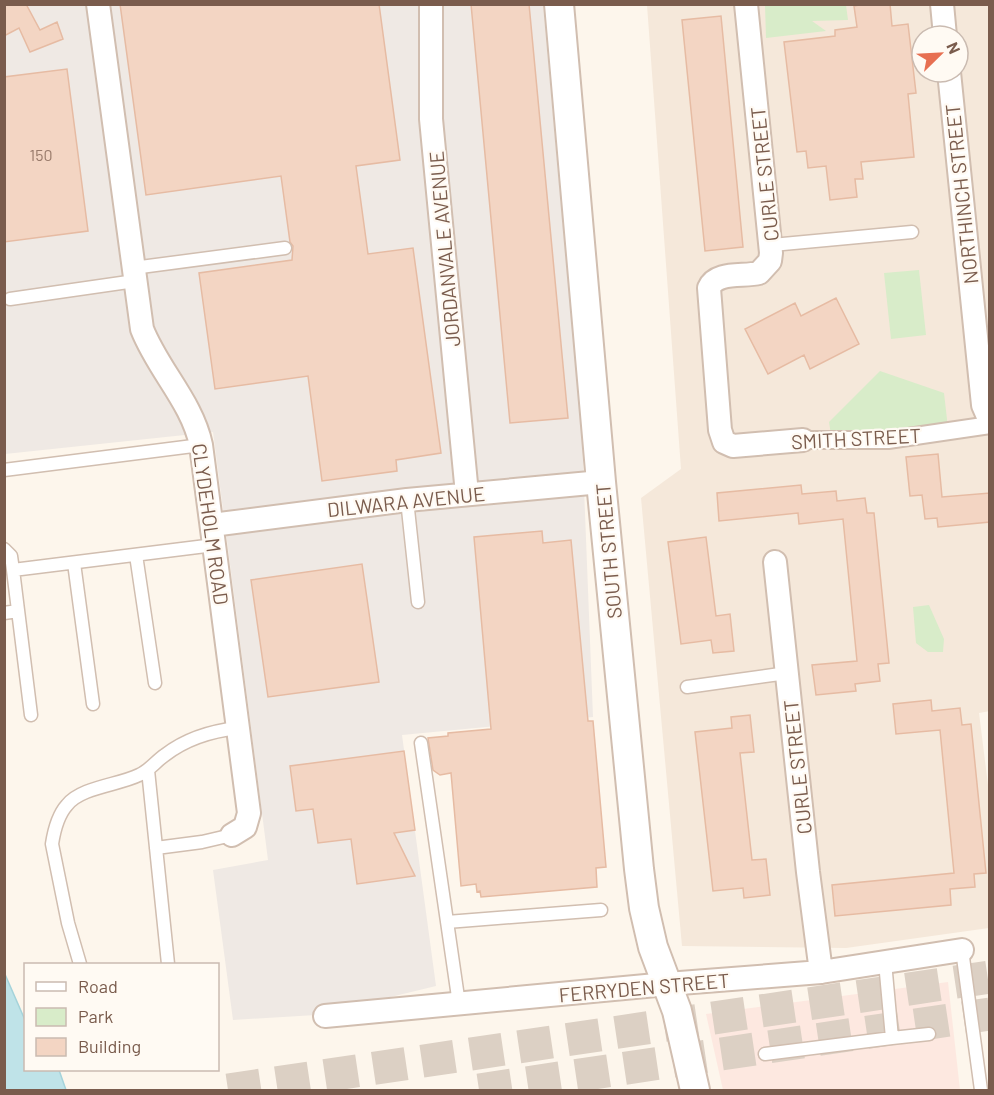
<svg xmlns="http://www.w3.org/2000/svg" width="994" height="1095" font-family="Barlow,sans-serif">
<rect width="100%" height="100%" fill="#fdf6ec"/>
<path fill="#f5e8da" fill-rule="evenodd" d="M647,5H989L990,711L979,713L990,801L989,928L846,948L682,946L641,498L681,469ZM922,36H958V72H922Z"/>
<path fill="#fde8e0" d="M948,982L960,1090H723L706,1014Z"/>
<path fill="#efe9e4" d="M4,5H543L582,437L593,717L402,735L436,986L316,1015L233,1020L213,870L268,860L213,432L5,454Z"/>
<path fill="#d8ecc9" d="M765,5H846L848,20L812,21L826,31L766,38Z
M919,270L926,335L891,339L884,273Z
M880,371L944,393L948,428L832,441L829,422Z
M929,605L944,639L943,652H928L916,643L913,607Z"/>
<path fill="#bfe3e8" stroke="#a5d3da" stroke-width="1.5" d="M4,972L25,1020L26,1070H59L66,1090H5Z"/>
<path fill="#f3d5c3" stroke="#e6bba3" stroke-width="1.5" d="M4,4H26L40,30L57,22L63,39L30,52L19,28L4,36Z
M120,4H379L400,160L356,166L368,254L413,248L441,453L396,460L397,471L322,481L308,376L215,389L199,273L292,260L293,246L290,242L281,176L146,195Z
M471,4H529L568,418L510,423Z
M865,4H890L892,26L908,24L916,93L908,94L914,157L861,162L863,179H855L857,197L830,200L826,166L808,168L806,151L797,152L784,42L835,36V30L857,27L854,6Z
M721,16L743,247L705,251L682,20Z
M67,69L88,231L4,242V77Z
M836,298L859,344L810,369L804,355L768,374L745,329L795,303L801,316Z
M938,454L942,497L990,493V522L938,527L937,518L925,519L922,495L910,496L906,457Z
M801,485L802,494L836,491L837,501L865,498L867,513H874L889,663L878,664L880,681L855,684L856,691L816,695L812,665L857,661L843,519L799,524L798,513L719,521L717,493Z
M542,531L543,543L571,540L588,721H593L606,867L596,868L597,887L481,897L480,891L477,892L476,884L461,886L451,773L440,775L433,770L428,738L448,736V733L491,729L474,537Z
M706,537L716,616L730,614L734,651L713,653L711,640L681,644L668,542Z
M362,564L379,682L268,697L251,580Z
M931,700L932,711L960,708L962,725L971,724L986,873L974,874L975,887L950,889L951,905L835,916L832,885L954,873L940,730L896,734L893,704Z
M750,715L754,752L740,753L752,860L766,859L770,895L744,898L743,888L713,891L695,732L732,728L731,717Z
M404,751L415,830L394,833L415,876L357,884L351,839L318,843L313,809L296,811L290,766Z"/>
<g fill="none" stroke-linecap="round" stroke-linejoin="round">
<path stroke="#dcd0c4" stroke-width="33" stroke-dasharray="33 16" stroke-linecap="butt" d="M228,1090L990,977
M479,1090L990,1014"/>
<defs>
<path id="service" d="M772,245L912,232
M133,268L285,248
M10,299L135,281
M4,470L201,445
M407,500L418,602
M4,549L11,556L13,570
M136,555L155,683
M74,563L93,704
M4,613L18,611
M687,687L787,673
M31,715L13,570L214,545
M421,743L459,1004
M148,770L168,964
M156,848L202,842L232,835
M447,922L601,910
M962,950L981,1090
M885,962L892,1038L929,1034
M80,964L68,923L52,844C54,831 58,815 67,805C81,787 119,785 139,775C149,771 156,761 165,755C187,738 211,731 238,728
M765,1054L892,1038"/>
<path id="pedestrian" d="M803,440H888L990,425"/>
<path id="minor" d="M98,4L142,329C158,370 192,402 201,445L249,813L245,827L232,835
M431,4V119L467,494
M746,4L771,253L770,261L759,273C743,277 716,271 709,288L720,430L724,442L733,446L803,440
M942,4L945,36
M949,72L983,405L990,421
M212,525L407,500L601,482
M775,562L808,872L821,972
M325,1016L667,984L821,972L962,950"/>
<path id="tertiary" d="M559,4L601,482L639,869L644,908L653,947L677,1011L695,1090"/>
</defs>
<use href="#service" stroke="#d1beb0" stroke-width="15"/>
<use href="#pedestrian" stroke="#d1beb0" stroke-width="20"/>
<use href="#minor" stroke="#d1beb0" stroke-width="26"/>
<use href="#tertiary" stroke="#d1beb0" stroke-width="32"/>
<use href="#service" stroke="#fff" stroke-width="12"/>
<use href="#pedestrian" stroke="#fff" stroke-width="16"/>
<use href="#minor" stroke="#fff" stroke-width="22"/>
<use href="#tertiary" stroke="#fff" stroke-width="28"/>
</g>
<g text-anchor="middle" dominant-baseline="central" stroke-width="4.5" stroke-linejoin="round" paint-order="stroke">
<g font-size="16" fill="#987a6a">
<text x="41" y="154">150</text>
</g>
<g font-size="20" fill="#7a5c4d" stroke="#fffaf3">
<text transform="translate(764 174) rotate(-96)">CURLE STREET</text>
<text transform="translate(961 194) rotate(-96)">NORTHINCH STREET</text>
<text transform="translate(444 249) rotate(-95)">JORDANVALE AVENUE</text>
<text transform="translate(856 438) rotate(-3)">SMITH STREET</text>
<text transform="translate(406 501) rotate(-6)">DILWARA AVENUE</text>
<text transform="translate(211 524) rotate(82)">CLYDEHOLM ROAD</text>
<text transform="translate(608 551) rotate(-95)">SOUTH STREET</text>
<text transform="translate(797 767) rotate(-96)">CURLE STREET</text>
<text transform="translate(644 987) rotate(-5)">FERRYDEN STREET</text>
</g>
</g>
<rect width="994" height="1095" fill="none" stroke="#7a5c4d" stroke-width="12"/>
<rect x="24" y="963" width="195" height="108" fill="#fffaf3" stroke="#cabbb1" stroke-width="1.5"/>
<rect x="36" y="982" width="30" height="9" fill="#ffffff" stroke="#cabbb1" stroke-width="1.5"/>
<text x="78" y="993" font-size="18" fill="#7a5c4d">Road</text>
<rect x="36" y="1008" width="30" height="18" fill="#d8ecc9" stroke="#cabbb1" stroke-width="1.5"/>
<text x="78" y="1023" font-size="18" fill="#7a5c4d">Park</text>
<rect x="36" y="1038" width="30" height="18" fill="#f3d5c3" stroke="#cabbb1" stroke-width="1.5"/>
<text x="78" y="1053" font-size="18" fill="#7a5c4d">Building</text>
<g transform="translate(940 54) rotate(66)"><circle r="28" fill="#fffaf3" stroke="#cabbb1" stroke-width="1.5"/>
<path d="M0-4.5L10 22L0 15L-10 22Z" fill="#e76f51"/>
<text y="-9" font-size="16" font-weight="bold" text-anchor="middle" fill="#7a5c4d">N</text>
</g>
</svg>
